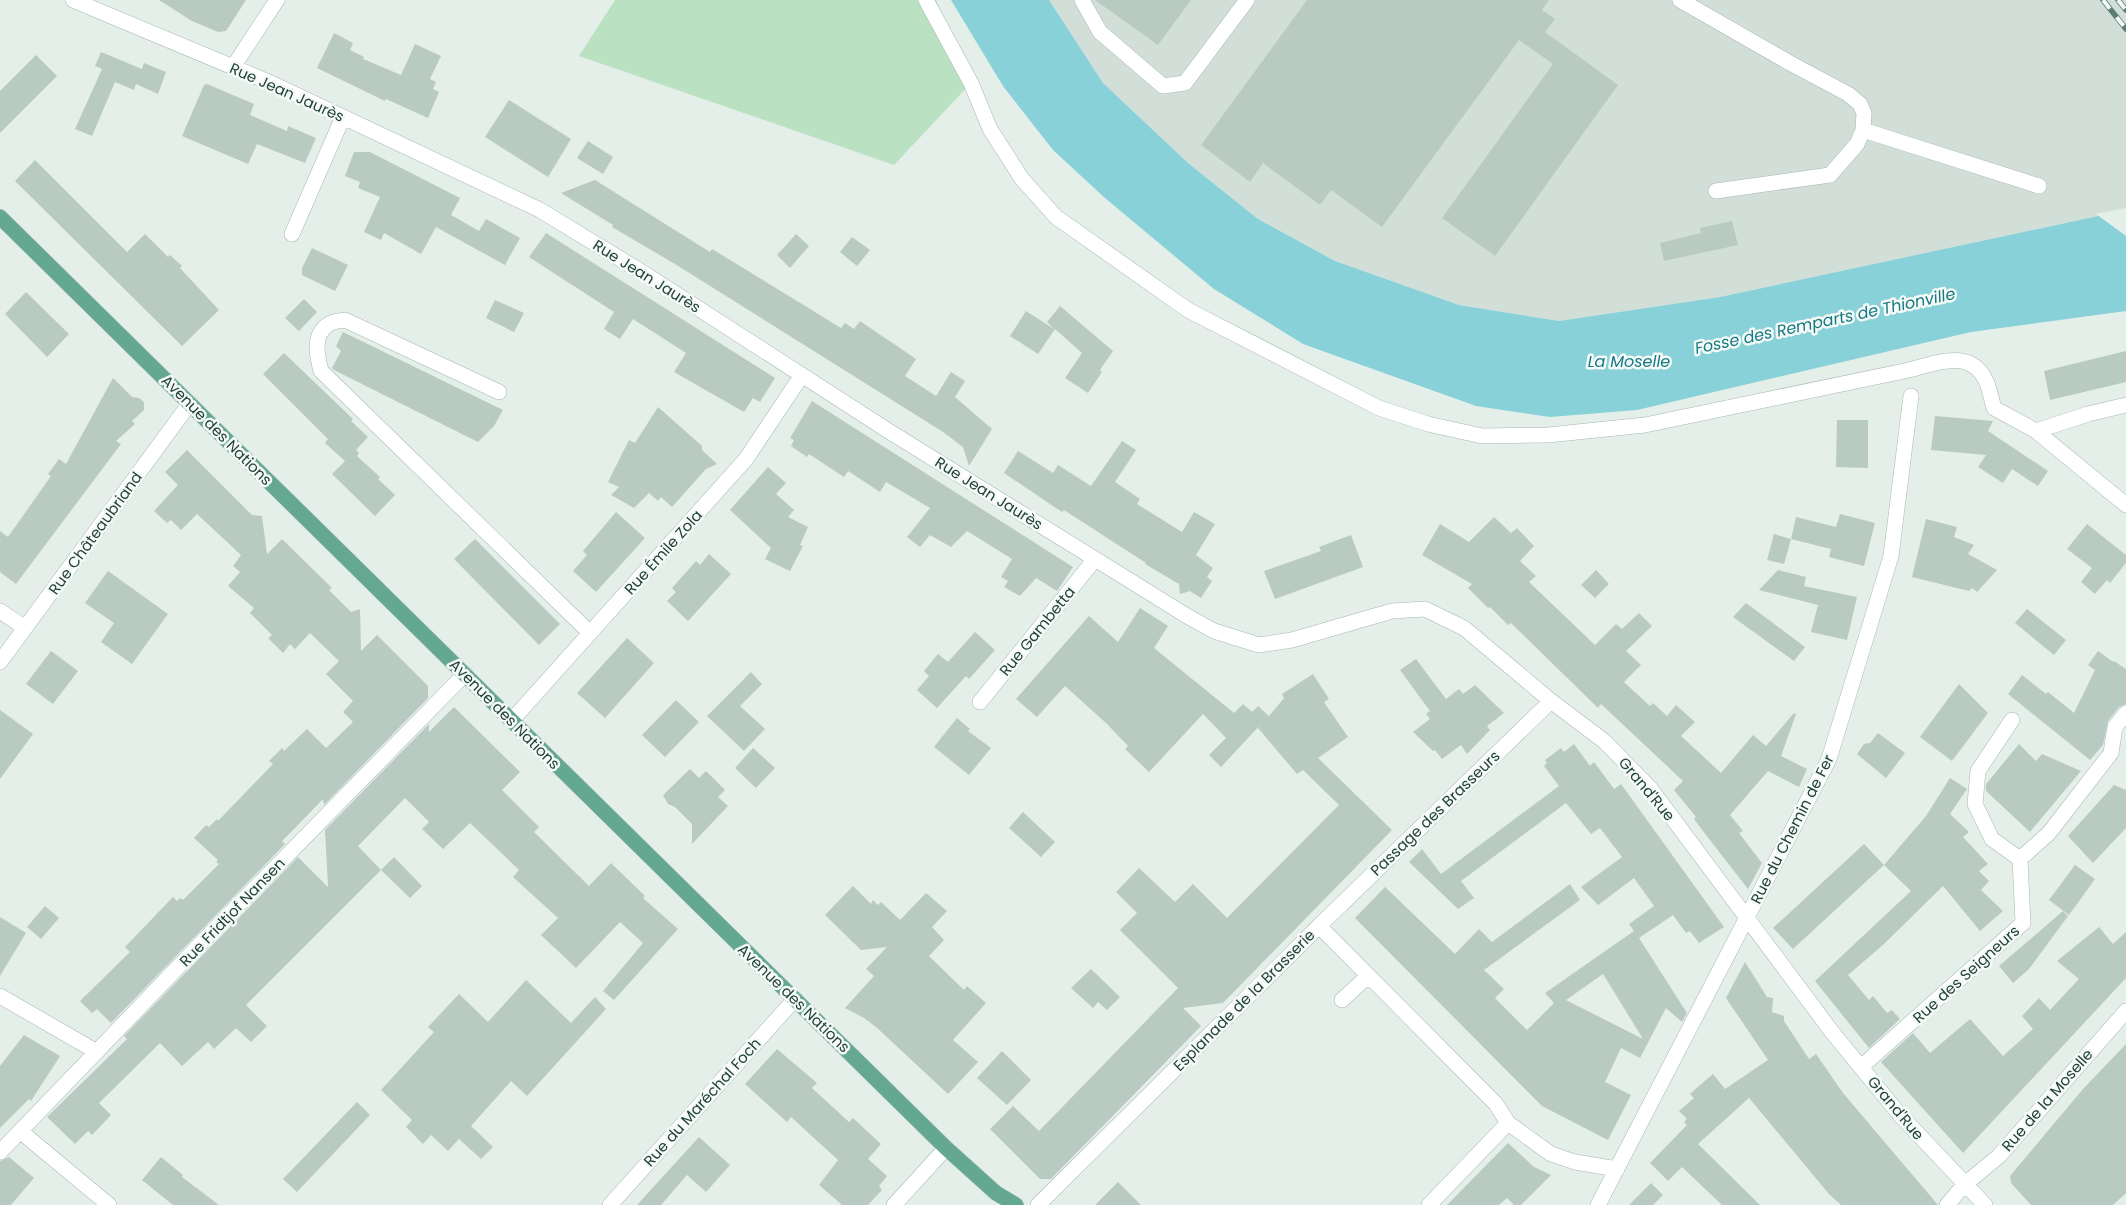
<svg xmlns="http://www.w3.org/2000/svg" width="2126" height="1205" font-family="Poppins,sans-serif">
<rect width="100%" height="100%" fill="#e4efe9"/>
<path fill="#d2dfd8" d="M1049,0H2126V210L1720,297L1559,321L1459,305L1335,261L1258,219L1188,163L1103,83Z"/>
<path fill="#bbe1c3" d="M615,0H936L971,83L894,165L579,56Z"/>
<path fill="#88d1d8" d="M951,0H1049L1103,83L1188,163L1258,219L1335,261L1459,305L1559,321L1720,297L2126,210V311L1971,332L1637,410L1550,417L1476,406L1303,344L1214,289L1105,198L1053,150L1003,86Z"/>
<path fill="#e4efe9" d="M2126,208V236L2096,214L2125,208Z"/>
<path fill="#b9cac2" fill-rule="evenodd" d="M159,0H246L226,31L218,32L192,21Z
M1095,0H1191L1158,45Z
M1307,0H1549L1542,10L1555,19L1545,32L1618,85L1495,256L1442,218L1553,64L1519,40L1382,227L1331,190L1320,205L1263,163L1250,182L1201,145Z
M334,33L353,43L350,50L364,57L363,59L401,75L415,44L441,56L430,79L436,82L433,89L439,92L428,118L386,99L385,101L317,68Z
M101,52L142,69L144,63L166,72L158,94L136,84L134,90L115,82L92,136L75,129L102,69L95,66Z
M36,55L57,76L0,133V91Z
M207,84L254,104L250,115L287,131L288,126L316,138L305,163L257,144L248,164L182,136L204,85Z
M509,100L571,139L548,177L485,137Z
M588,141L613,157L603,174L577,158Z
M354,152H370L460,198L451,215L479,231L486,219L520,238L505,265L436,227L421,254L384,233L381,240L364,232L380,197L358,188L360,182L345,176Z
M35,160L127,252L145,234L168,257L170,255L182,266L180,268L219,310L182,346L15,181Z
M595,180L710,252L712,249L841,328L845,323L854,329L860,321L916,359L905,376L936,396L951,372L965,381L955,397L992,429L969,466L963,447L943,432L675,264L612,227L613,225L561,193Z
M1732,221L1738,245L1664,261L1660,243L1701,233L1700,228Z
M546,233L775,378L760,402L753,398L744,412L674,372L686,353L633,319L620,339L604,329L614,312L529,257Z
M796,234L809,246L790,268L777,255Z
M852,237L870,250L857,266L840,252Z
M312,248L348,265L335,291L302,275V268Z
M26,292L69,334L47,357L5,314Z
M304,299L317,312L299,331L285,318Z
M495,300L524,313L514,332L486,318Z
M1060,306L1113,351L1100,370L1102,372L1088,393L1065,378L1082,353L1055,329L1038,354L1010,336L1026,311L1054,329L1047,322Z
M343,332L503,410L494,426L478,442L334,370L332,368L341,351L336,346Z
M2126,351V382L2050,400L2044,371Z
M284,353L353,419L351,421L368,437L356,450L359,453L357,456L380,477L378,479L395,495L375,516L332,474L345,461L325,443L328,439L263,374Z
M113,378L132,397L139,398L144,402V410L132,421L135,424L116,441L121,444L16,584L0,572V531L8,537L51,476L48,474L59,459L66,464Z
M812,401L1073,567L1057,591L1036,578L1020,596L1004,587L1008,581L1001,577L1012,559L967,531L951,547L930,535L920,547L907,537L930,508L886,482L880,492L848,471L844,477L809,454L807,457L791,446L794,440L790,438Z
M658,407L702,446V450L717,464L706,469L672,507L661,497L658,501L649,493L634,508L611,495L619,487L608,482L629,440L635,443Z
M1935,416L1993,421L1988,431L2048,471L2038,486L2012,469L2003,483L1978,467L1986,455L1931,450Z
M1837,420H1868V468L1836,467Z
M1122,441L1136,450L1115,482L1140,499L1137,504L1182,532L1194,512L1215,524L1196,555L1213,568L1207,577L1212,581L1201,598L1190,591L1180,594L1179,584L1145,564L1146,563L1064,510L1062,512L1004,473L1018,451L1053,473L1058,465L1091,486Z
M187,450L252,515L262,516L267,554L282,539L332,588L329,590L351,612L360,609L361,651L377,635L428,686V698L324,805L323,799L296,827L282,841L285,844L111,1023L97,1009L92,1013L80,1001L130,952L125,947L173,897L177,901L180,898L183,900L219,864L216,862L218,860L194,838L206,825L209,827L217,819L218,821L273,764L269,761L282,748L284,751L307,729L326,748L353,722L343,712L353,701L326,674L339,661L310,633L295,649L290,644L283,653L268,638L272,635L250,613L254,608L228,586L240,572L233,566L241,555L197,514L181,530L171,520L167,523L154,511L178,485L165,472Z
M768,467L786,483L776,494L794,510L788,517L808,527L800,545L803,546L790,571L765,559L771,548L730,510Z
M616,512L645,538L596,592L573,571L587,555L583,551Z
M1840,514L1875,523L1864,566L1829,557L1831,549L1791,539L1784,564L1767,560L1774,534L1791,539L1796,517L1836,527Z
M1494,517L1511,533L1517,528L1534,546L1520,561L1536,576L1529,582L1595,645L1616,624L1622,629L1639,613L1652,626L1626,651L1641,665L1624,682L1650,706L1653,703L1667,716L1676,705L1695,722L1681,736L1721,773L1753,735L1766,746L1794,713L1796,714L1781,756L1807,769L1799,787L1768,771L1730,815L1743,831L1739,833L1762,863L1748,889L1706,835L1694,819L1696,817L1674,790L1683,781L1601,704L1598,708L1511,623L1508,625L1490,607L1488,608L1468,588L1472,584L1422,555L1440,524L1469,542Z
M1926,519L1957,527L1954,537L1974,545L1968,554L1997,570L1977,592L1972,588L1969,591L1912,577Z
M2087,524L2126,555V563L2110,583L2107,580L2095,594L2081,582L2092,568L2067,549Z
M1351,535L1363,567L1275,599L1264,571L1321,551L1319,547Z
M475,539L560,624L539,645L454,559Z
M709,554L731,574L688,621L667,601L676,592L672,588L696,561L700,565Z
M1596,570L1609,584L1595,598L1581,585Z
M1778,570L1806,577L1804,586L1857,597L1847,640L1811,632L1818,605L1759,590Z
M108,571L168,614L132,664L101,642L114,623L85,603Z
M1746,603L1805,647L1794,661L1733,617Z
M1140,608L1168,626L1154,648L1234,713L1243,704L1252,712L1258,706L1269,716L1284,698L1282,694L1313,674L1329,699L1324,702L1348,737L1318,758L1392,830L1223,1003L1183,1008L1201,1026L1051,1179H1040L990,1129L1013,1106L1039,1131L1178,988L1120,930L1137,913L1116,892L1139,868L1175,902L1193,884L1227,918L1339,805L1303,770L1297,774L1258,728L1262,723L1221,767L1209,755L1226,738L1203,714L1149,772L1125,749L1128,746L1106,723L1065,686L1037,717L1016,699L1089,616L1118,642Z
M2027,609L2066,640L2054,655L2015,623Z
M975,632L995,650L969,679L966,676L937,708L917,690L929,676L924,671L938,654L948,662Z
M627,638L654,663L605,718L577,693Z
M51,651L78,671L53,704L26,684Z
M2098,651L2113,662L2114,661L2126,669V704L2119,707L2108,721L2103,745L2090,760L2008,694L2022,675L2046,694L2048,692L2074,713L2095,670L2088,665Z
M1416,659L1446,699L1459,689L1463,694L1475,685L1504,713L1487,726L1490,730L1467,754L1461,745L1442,759L1435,750L1433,751L1413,732L1430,719L1426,714L1430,711L1400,670Z
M751,672L762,684L740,706L765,729L744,751L707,716Z
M1959,684L1988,713L1952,761L1920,737Z
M676,700L699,722L665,757L642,735Z
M454,707L520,772L502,790L539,827L534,832L589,886L611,863L645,896L643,898L678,929L614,1000L603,991L643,943L620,922L576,968L541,935L558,918L513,877L519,870L470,823L443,849L422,829L429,822L405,798L358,846L381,870L394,857L422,886L410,898L381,870L246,1005L267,1026L251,1042L236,1028L214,1049L208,1042L182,1066L160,1043L99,1103L111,1115L92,1135L88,1131L75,1144L47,1117L127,1039L124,1036L298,857L328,887L325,830L429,724V732Z
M0,710L33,734L0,779Z
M957,718L970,729L968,731L991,748L969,775L934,747Z
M1878,733L1905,753L1886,778L1857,754L1864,744L1870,743Z
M1574,744L1590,766L1594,762L1614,789L1621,784L1724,927L1699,943L1690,931L1686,933L1673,915L1639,938L1687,1013L1682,1022L1666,1008L1640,1058L1621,1048L1605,1082L1631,1095L1608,1140L1542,1106L1355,918L1385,887L1455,954L1479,929L1492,942L1570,884L1580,900L1484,970L1504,989L1495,998L1527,1030L1554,1003L1545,993L1634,931L1629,924L1654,906L1634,878L1598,905L1581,887L1622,857L1600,828L1591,834L1566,803L1461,881L1474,898L1458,909L1409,862L1422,849L1441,874L1559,786L1544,766L1547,763L1545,760L1561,748L1564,752ZM1603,974L1643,1039L1566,1000Z
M2019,744L2036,761L2042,754L2081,771L2030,832L1986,791V784Z
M753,748L775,768L756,788L735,768Z
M690,769L699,778L706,771L725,790L718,797L728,806L692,844V824L675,807L668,804L663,795Z
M1950,778L1967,789L1950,814L1969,832L1963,837L1988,864L1979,871L1989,881L1981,890L2003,911L1980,931L1943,886L1884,944L1848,975L1869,1000L1873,996L1887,1013L1892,1010L1900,1019L1869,1048L1815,981L1911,891L1884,865L1926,816Z
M2114,785L2126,790V828L2093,863L2068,836Z
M1023,812L1055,842L1041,857L1009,828Z
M1864,844L1884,865L1793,949L1773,928Z
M2075,865L2095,879L2069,915L2049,900Z
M853,886L871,904L873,900L878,905L881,902L900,920L926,893L947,911L932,927L944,940L929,956L964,990L967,986L986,1003L953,1040L978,1062L948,1094L876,1027L864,1018L845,1008L874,976L866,969L887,947L861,950L825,915Z
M45,906L59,918L41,939L27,927Z
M2063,911L2068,916L2029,969L2013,983L1999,966Z
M0,917L26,933L0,976Z
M2099,927L2113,944L2126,932V978L1963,1153L1881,1062L1913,1033L1930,1053L1970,1019L2003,1056L2033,1029L2022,1016L2039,998L2050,1010L2079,979L2057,961Z
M1745,962L1767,997L1773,998L1772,1012L1784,1016V1021L1809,1059L1816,1054L1843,1093L1938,1205H1841L1829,1194L1749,1098L1698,1144L1760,1205H1722L1682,1167L1668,1181L1650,1163L1687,1125L1684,1122L1687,1119L1679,1111L1694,1098L1690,1094L1700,1085L1713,1074L1725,1089L1768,1060L1726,998Z
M1091,969L1120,997L1107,1010L1098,1002L1093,1008L1071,988Z
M526,980L571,1023L595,997L606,1009L527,1096L511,1081L471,1126L493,1147L481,1159L459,1139L448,1151L431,1135L423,1144L406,1127L412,1120L381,1090L434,1032L428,1027L459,994L488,1022Z
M24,1035L60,1056L31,1101L29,1099L0,1128V1066Z
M2126,1044V1193L2113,1205H2031L2011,1183L2010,1176L2083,1089Z
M777,1049L817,1083L812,1088L849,1122L853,1118L881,1144L868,1159L887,1176L879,1186L882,1190L868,1205H842L819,1185L838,1160L791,1117L787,1122L745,1084Z
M1002,1051L1031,1080L1007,1105L977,1078Z
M357,1102L370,1115L297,1192L283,1179Z
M699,1137L730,1165L706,1192L687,1175L661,1205H637Z
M1508,1143L1534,1167L1551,1175L1521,1205H1514L1507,1198L1499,1205H1447Z
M9,1157L34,1178L11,1205H0V1161Z
M161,1157L183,1175L182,1177L219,1205H173L142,1180Z
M1118,1182L1141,1205H1095Z
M1651,1183L1663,1195L1653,1205H1629Z"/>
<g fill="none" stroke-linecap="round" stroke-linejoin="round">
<defs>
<path id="minor" d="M73,0L271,83L540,210L645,274L887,430L1187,616L1214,631L1259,645L1292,640L1392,611L1425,609L1464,628L1551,701L1604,741L1650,788L1832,1032L1900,1115L1985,1205
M926,0L971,83L990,129L1022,179L1056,217L1188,310L1379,408L1428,424L1482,436L1548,435L1645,425L1909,370C1936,363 1971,348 1986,381C1990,389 1991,399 1994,408L2036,431L2126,505
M1082,0L1100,32L1163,86L1185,83L1247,0
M1680,0L1788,62L1848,94L1860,104L1864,113L1863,130L1857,144L1830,175L1716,191
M233,67L277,0
M1863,130L2039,186
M292,234L343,117
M499,392L345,320C340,321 333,321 329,324C312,334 317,356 321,371L590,633
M2036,431L2088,414L2126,405
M0,611L25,628
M0,662L190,403
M980,702L1095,559
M512,720L746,459L802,375
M2012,720L1978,771L1975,804L1992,839L2020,859
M1319,926L1551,701
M0,996L97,1052
M1342,1000L1368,976
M1861,1067L2023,923L2020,859L2049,833L2111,753L2115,727L2126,713
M20,1131L109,1205
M0,1152L207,937L465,674
M610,1205L795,999
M894,1205L946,1148
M1038,1205L1319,926L1496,1104L1508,1123L1551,1154L1575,1162L1617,1169
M1429,1205L1508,1123
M1598,1205L1829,759L1891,556L1911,396
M1947,1205L1964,1185L1999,1156L2126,1011"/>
<path id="major" d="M0,217L946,1148L996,1193L1016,1205"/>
</defs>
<use href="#minor" stroke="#a6b8b0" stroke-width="16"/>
<use href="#major" stroke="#c1cac7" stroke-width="16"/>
<use href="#minor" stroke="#fff" stroke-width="15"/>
<use href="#major" stroke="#65a892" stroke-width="15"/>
<defs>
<path id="rail" d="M2103,0L2126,29
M2118,0L2126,10"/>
</defs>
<use href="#rail" stroke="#5c7d72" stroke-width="5.5"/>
<use href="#rail" stroke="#f5faf7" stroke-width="4" stroke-dasharray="11" stroke-linecap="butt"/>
</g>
<g text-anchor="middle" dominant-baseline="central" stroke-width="5" stroke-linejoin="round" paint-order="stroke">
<g font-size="15" fill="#214237" stroke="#f5faf7">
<text transform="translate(287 92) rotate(24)">Rue Jean Jaurès</text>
<text transform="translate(647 276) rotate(32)">Rue Jean Jaurès</text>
<text transform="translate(217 430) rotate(45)">Avenue des Nations</text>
<text transform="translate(989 493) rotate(32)">Rue Jean Jaurès</text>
<text transform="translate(95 533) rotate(-54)">Rue Châteaubriand</text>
<text transform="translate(663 552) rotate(-48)">Rue Émile Zola</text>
<text transform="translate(1037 631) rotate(-51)">Rue Gambetta</text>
<text transform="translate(505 714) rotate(45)">Avenue des Nations</text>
<text transform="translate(1647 789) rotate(50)">Grand'Rue</text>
<text transform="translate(1435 813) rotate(-44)">Passage des Brasseurs</text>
<text transform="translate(1792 829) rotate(-63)">Rue du Chemin de Fer</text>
<text transform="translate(232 912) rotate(-46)">Rue Fridtjof Nansen</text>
<text transform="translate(1966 974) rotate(-42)">Rue des Seigneurs</text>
<text transform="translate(794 998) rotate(44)">Avenue des Nations</text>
<text transform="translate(1244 1000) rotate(-45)">Esplanade de la Brasserie</text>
<text transform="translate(2047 1100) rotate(-49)">Rue de la Moselle</text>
<text transform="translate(702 1102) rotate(-48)">Rue du Maréchal Foch</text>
<text transform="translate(1896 1108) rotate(50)">Grand'Rue</text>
</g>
<g font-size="16" font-style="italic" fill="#157984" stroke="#f5faf7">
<text transform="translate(1825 321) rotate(-12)">Fosse des Remparts de Thionville</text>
<text x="1629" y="361">La Moselle</text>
</g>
</g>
</svg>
